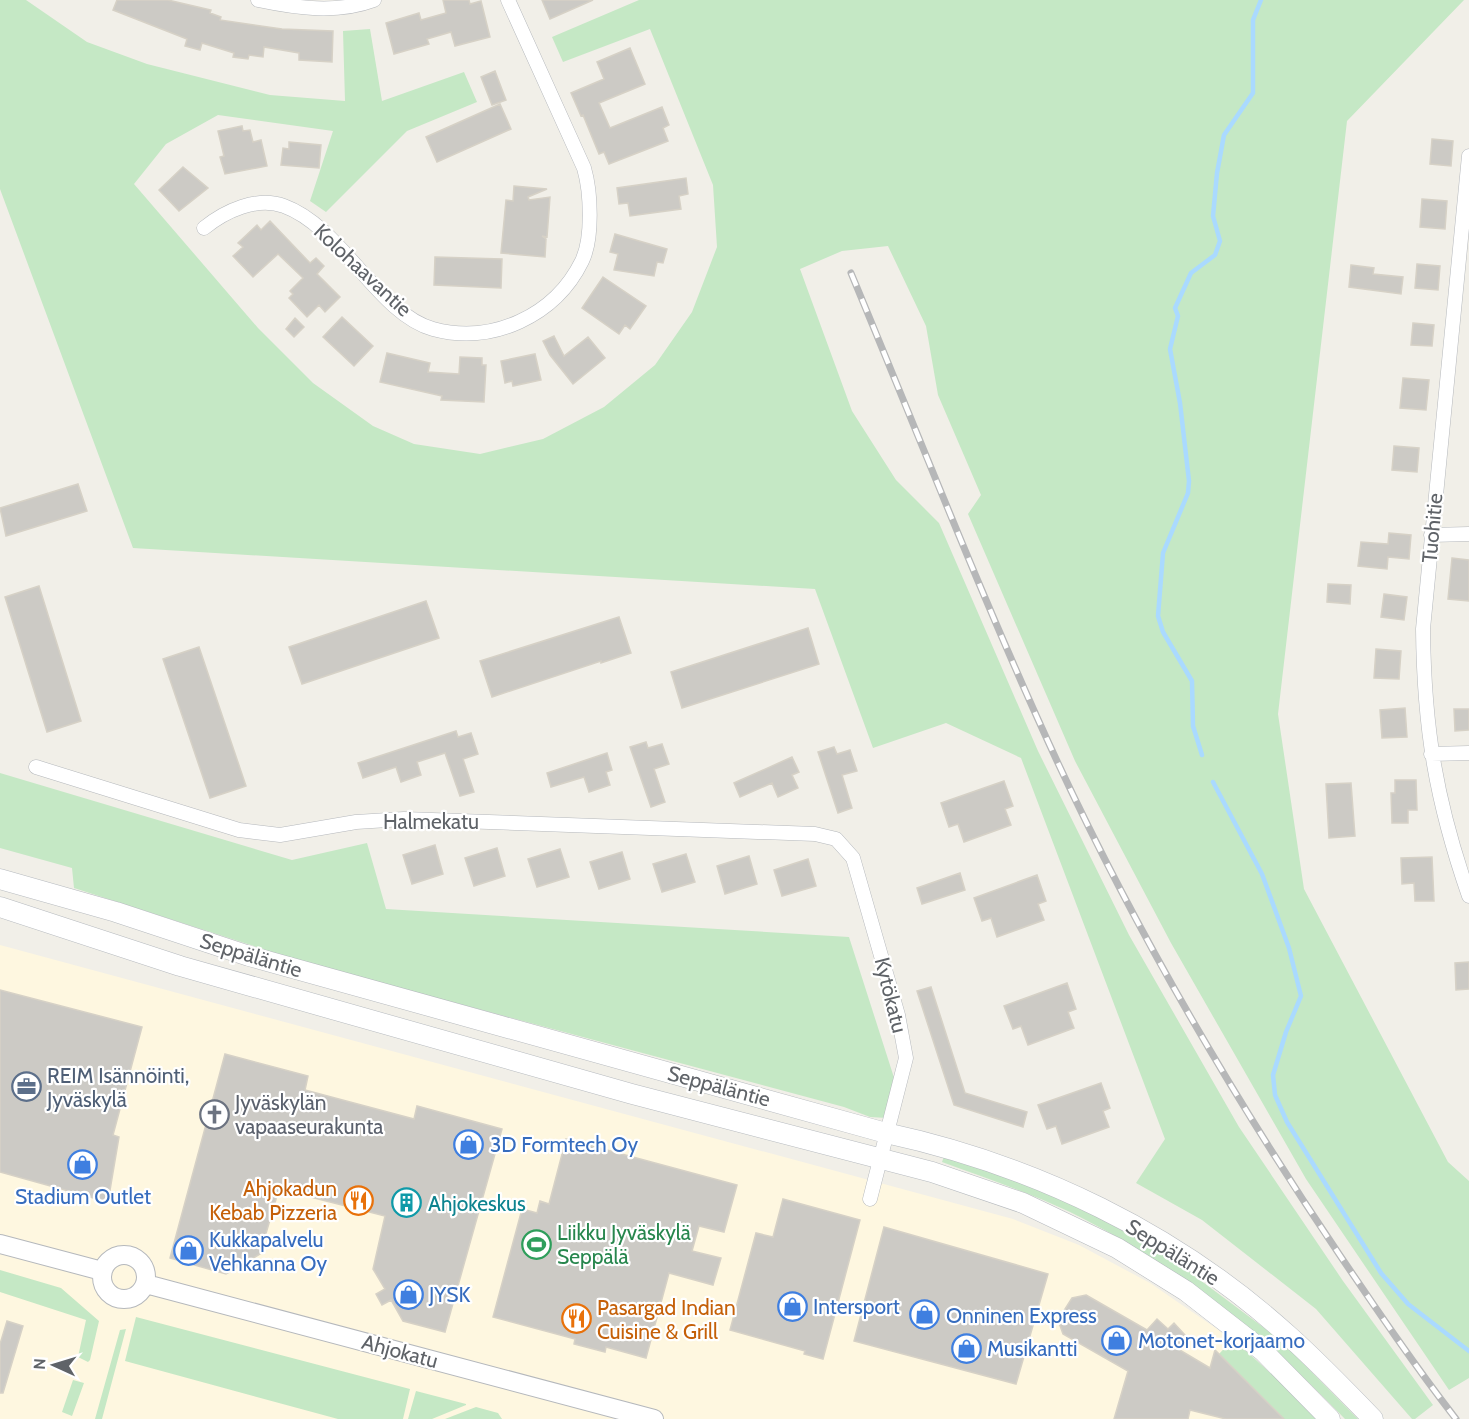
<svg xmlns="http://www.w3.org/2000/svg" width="1469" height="1419" font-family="Cabin,sans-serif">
<rect width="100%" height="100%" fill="#f1efe8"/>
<path fill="#fef7e0" d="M0,945L1013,1219L1079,1245L1150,1283L1220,1331L1320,1419H0Z"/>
<path fill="#c5e8c5" d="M0,0H26L87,42L147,64L270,95L345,101L343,31L370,29L382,101L464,72L477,102L407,131L326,212L310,201L333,131L218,115L166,144L134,184L258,328L313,383L373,426L414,444L480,454L543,439L604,407L655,365L692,312L717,247L713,185L650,29L563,62L552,37L639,0H1464L1347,121L1278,714L1304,889L1448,1162L1469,1181V1378L1449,1390L1306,1179L1171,943L1075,761L968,514L981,495L938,395L926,326L888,246L842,251L800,269L852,411L896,480L939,523L1038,751L1129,935L1239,1127L1343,1281L1433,1405L1415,1419H1412L1316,1309L1202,1220L1136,1183L1165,1139L1021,758L946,723L873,748L815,589L133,548L0,189Z
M0,773L292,860L367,843L386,909L849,937L897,1087L887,1118L870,1117L844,1107L303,962L74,888L72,868L0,848Z
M945,1154L1020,1181L1094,1214L1172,1259L1279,1339L1358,1419H1345C1265,1336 1174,1263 1070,1212C1028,1192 985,1178 942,1162Z
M0,1270L61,1288L99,1321L90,1360L88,1362L78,1357L86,1320L0,1292Z
M136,1317L410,1389L403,1419H338L125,1361Z
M126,1329L102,1419H95L120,1330Z
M1233,1339L1321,1419H1284L1219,1354Z
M73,1380L84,1383L72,1416L62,1412Z
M416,1391L466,1404V1405L432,1419H408Z
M476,1407L498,1413L502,1419H445Z"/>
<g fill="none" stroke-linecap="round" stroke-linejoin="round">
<path stroke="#aadaff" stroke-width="4.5" d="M1202,755L1193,726L1192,681L1163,632L1158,616L1163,553L1188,493L1189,481L1180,403L1170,349L1178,316L1175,308L1191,273L1215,255L1220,241L1213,216L1217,173L1224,135L1253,93V20L1261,0
M1213,782L1262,874L1289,948L1301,996L1286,1032L1273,1075L1275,1095L1287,1122L1381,1273L1408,1304L1469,1351"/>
</g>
<path fill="#cccac5" stroke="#d6d1c6" stroke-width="1.5" d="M117,0H168L211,10L210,13L221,17L220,20L282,29L333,31L332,62L299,60V53L264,47L263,57L249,55L248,59L233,57L234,53L202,43L200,50L185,46L187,39L113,10Z
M443,0H469L470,4L481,1L490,37L455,46L451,32L427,39L429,44L394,54L386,23L419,13L421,20L446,13Z
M542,0H593L550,19Z
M630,48L645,84L599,103L610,128L662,107L669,125L663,128L668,141L609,164L604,152L599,154L583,115L581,116L571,93L604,79L597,62Z
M495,71L506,100L492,105L481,77Z
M500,104L511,129L437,162L426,137Z
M242,126L243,131L250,130L253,142L261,140L267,166L225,174L220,157L224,156L218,131Z
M1432,139L1453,141L1451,166L1430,164Z
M289,142L321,145L319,168L281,165L283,148L289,149Z
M183,167L208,188L179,211L159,190Z
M686,178L688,194L679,196L681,209L630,216L628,203L619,204L617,188Z
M514,186L547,189L528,197L529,200L550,197L547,237L542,236L546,239L545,257L501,253L506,200L513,201Z
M1422,199L1447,201L1445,229L1420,227Z
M270,221L310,263L316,258L324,266L317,274L340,297L325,312L319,305L307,317L289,298L293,294L290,291L303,278L278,254L253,277L233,256L243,247L238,243L257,225L261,230Z
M615,234L667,249L663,263L657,262L654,276L614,270L618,254L610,252Z
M435,257L502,259L501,288L434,285Z
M1417,264L1440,266L1438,290L1415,288Z
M1351,265L1374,268L1373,274L1403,277L1401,294L1349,287Z
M603,277L646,306L630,329L625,325L619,334L582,308Z
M342,317L373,346L354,366L323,337Z
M295,318L304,327L294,337L286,329Z
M1413,323L1434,325L1432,346L1411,345Z
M554,336L564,356L588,337L605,358L573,384L550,355L543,341Z
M387,353L430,363L428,372L459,374L460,357L482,358V365H486L484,402L441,400L442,396L380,382Z
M535,354L541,380L513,386L512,381L505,383L501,361Z
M1403,378L1429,380L1426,410L1400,408Z
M1394,446L1419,448L1417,472L1392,470Z
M78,484L87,511L6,536L0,508Z
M1389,533L1411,535L1409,559L1388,557L1387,569L1358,566L1361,542L1388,544Z
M1452,558L1469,560V601L1448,599Z
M1328,584L1351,585L1350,604L1327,602Z
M39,586L81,721L47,732L5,597Z
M1384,594L1407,597L1404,620L1381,617Z
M426,601L439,638L302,684L289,647Z
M619,617L631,653L601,663V661L492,697L480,661Z
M808,628L819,664L682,708L671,672Z
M199,647L246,786L210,798L163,659Z
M1376,649L1401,651L1399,679L1374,678Z
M1405,708L1407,737L1382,738L1380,710Z
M1454,709H1469V730L1455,731Z
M456,731L458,737L471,733L478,754L463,759L474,792L460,796L445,753L417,762L421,775L401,782L396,767L363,778L358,763Z
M646,742L648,748L662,744L669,764L654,769L665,802L651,807L630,747Z
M834,747L837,754L850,750L857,771L842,775L852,808L838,813L818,752Z
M607,753L612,770L606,772L610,785L589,792L584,777L551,787L547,773Z
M792,757L799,772L792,775L798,788L778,797L772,783L740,797L734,783Z
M1395,780H1416L1417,810H1408V823H1392L1391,793H1395Z
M1004,781L1013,806L1005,809L1011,825L964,842L958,824L949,827L941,803Z
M1351,783L1355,836L1329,838L1326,784Z
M435,845L443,874L412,884L403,855Z
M497,848L505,876L474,886L465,858Z
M560,849L569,877L537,887L528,859Z
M622,852L630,879L599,889L590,862Z
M686,854L695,882L662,892L653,864Z
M749,856L757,884L725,894L717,866Z
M1432,857L1434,901H1415L1414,883L1402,884L1401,858Z
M808,859L816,886L782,896L774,870Z
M960,873L965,890L922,904L917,888Z
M1037,875L1046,901L1038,904L1044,920L997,937L991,918L982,921L974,898Z
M1469,962V989L1456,990L1455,963Z
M1067,983L1076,1009L1068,1012L1074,1028L1028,1045L1021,1026L1013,1029L1004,1006Z
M931,987L965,1093L1027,1112L1023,1127L954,1105L917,991Z
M0,990L142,1027L113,1135L119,1137L108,1202L0,1172Z
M225,1054L308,1076L305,1090L414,1119L417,1106L502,1129L445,1332L403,1321L391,1300L382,1305L376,1294L385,1289L373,1269L385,1216L279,1189L260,1254L226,1274L170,1258Z
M1101,1083L1110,1108L1103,1111L1109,1127L1062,1144L1056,1126L1047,1129L1038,1105Z
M566,1139L737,1185L724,1232L699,1226L692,1251L721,1258L713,1285L669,1273L646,1358L606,1347L605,1352L574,1344L575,1339L493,1317L522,1209L537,1213L540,1201L549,1204Z
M783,1199L860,1220L823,1359L804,1354L805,1351L730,1330L756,1233L773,1237Z
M884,1227L1048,1274L1016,1384L854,1341Z
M1086,1295L1147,1330L1157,1319L1168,1329L1174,1323L1186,1336L1178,1349L1210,1368L1215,1350L1284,1419H1226L1190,1410L1188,1419H1114L1128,1371L1063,1334L1058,1320L1072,1298Z
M7,1321L23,1326L3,1393H0V1344Z"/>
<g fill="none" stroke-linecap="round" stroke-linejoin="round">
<defs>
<path id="minor" d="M258,0C296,8 337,14 374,0
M1469,156L1423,629C1424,729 1436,801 1469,896
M204,228C225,211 257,196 284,206C342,227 378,314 433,329C492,345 555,316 582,261C593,238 591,192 584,168L508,0
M1431,535L1469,534
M1431,754L1469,753
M36,767L239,830L280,835L356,822L404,819L815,834L836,839L853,858L898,1015L906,1058L870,1199"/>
<path id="tertiary" d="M0,1244L102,1271
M102 1277a22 22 0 1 1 44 0a22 22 0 1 1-44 0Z
M146,1284L654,1419"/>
<path id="secondary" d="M0,879L116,912L249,956L886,1133C1034,1165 1176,1233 1289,1336C1318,1362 1346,1391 1373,1419
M0,907L180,966L632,1094L932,1172L1023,1203L1117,1248L1186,1291L1263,1351L1330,1419"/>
</defs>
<use href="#minor" stroke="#b5b8bc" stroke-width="15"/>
<use href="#tertiary" stroke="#b5b8bc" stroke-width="20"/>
<use href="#secondary" stroke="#b6babf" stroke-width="21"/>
<use href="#minor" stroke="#fff" stroke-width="14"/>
<use href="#tertiary" stroke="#fff" stroke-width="18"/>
<use href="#secondary" stroke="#fff" stroke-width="20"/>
<defs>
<path id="rail" d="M851,273C919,436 983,601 1057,761C1137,933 1233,1097 1339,1254C1377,1310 1415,1366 1456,1419"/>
</defs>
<use href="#rail" stroke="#b6b7b8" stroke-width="7"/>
<use href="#rail" stroke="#fff" stroke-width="4.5" stroke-dasharray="14" stroke-linecap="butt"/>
</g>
<defs>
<symbol id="office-ring" viewBox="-11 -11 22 22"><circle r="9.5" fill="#fff" stroke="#5c6f8a" stroke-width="1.5"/><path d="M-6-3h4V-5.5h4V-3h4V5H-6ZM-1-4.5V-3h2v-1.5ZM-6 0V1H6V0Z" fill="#5c6f8a"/></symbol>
<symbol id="church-ring" viewBox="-11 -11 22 22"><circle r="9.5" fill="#fff" stroke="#6b7280" stroke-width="1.5"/><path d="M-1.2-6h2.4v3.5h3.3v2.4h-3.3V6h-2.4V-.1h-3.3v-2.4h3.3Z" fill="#6b7280"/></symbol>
<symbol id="shop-ring" viewBox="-11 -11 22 22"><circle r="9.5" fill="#fff" stroke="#3f7fe0" stroke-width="1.5"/><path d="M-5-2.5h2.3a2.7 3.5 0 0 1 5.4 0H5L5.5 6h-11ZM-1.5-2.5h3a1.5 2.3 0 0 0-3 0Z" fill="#3f7fe0"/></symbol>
<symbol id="restaurant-ring" viewBox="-11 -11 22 22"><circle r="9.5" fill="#fff" stroke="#e8710a" stroke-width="1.5"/><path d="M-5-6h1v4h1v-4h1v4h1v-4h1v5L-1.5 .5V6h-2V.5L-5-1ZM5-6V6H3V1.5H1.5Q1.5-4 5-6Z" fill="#e8710a"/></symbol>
<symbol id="building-ring" viewBox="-11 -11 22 22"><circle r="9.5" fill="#fff" stroke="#0f9aa8" stroke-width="1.5"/><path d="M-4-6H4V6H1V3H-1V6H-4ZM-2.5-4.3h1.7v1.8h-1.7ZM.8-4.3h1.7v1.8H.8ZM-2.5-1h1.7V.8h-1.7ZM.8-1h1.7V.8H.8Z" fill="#0f9aa8"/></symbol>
<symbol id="stadium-ring" viewBox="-11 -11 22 22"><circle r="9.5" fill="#fff" stroke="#2e9e5b" stroke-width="1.5"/><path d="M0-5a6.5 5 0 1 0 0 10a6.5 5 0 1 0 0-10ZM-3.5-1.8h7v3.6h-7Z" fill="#2e9e5b"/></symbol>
</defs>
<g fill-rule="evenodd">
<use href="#office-ring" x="10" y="1070" width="33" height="33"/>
<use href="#church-ring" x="198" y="1098" width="33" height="33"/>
<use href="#shop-ring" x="452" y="1128" width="33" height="33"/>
<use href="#shop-ring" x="66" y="1148" width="33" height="33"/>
<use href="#restaurant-ring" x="342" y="1184" width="33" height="33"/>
<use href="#building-ring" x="390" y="1186" width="33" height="33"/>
<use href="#stadium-ring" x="520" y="1228" width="33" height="33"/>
<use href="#shop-ring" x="172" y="1234" width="33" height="33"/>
<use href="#shop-ring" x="392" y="1278" width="33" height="33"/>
<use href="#shop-ring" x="776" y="1290" width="33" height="33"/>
<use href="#shop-ring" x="908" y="1298" width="33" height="33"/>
<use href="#restaurant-ring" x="560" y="1302" width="33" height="33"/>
<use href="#shop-ring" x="1100" y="1324" width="33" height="33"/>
<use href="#shop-ring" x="950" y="1332" width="33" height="33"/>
</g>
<g text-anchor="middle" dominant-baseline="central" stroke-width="4.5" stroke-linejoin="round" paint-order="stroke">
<g font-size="21" fill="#5f6368" stroke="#fff">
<text transform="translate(363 270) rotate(43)">Kolohaavantie</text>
<text transform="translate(1432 528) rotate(-85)">Tuohitie</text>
<text x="431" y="821">Halmekatu</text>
<text transform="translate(251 955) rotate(17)">Seppäläntie</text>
<text transform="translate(891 995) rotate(76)">Kytökatu</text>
<text transform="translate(719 1086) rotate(15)">Seppäläntie</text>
<text transform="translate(1173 1252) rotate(32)">Seppäläntie</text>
<text transform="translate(400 1351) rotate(15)">Ahjokatu</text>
</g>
<g font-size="21" fill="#4e5e75" stroke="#fff" text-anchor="start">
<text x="47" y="1075">REIM Isännöinti,<tspan x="47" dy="24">Jyväskylä</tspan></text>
</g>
<g font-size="21" fill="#5b616d" stroke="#fff" text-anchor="start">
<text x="235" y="1102">Jyväskylän<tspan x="235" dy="24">vapaaseurakunta</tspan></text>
</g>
<g font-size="21" fill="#366cbe" stroke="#fff" text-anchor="start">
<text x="490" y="1144">3D Formtech Oy</text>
<text x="83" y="1196" text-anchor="middle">Stadium Outlet</text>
<text x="209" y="1239">Kukkapalvelu<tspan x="209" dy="24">Vehkanna Oy</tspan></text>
<text x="429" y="1294">JYSK</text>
<text x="813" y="1306">Intersport</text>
<text x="946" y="1315">Onninen Express</text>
<text x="1138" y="1340">Motonet-korjaamo</text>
<text x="987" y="1348">Musikantti</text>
</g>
<g font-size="21" fill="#c56008" stroke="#fff" text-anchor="end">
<text x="337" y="1188">Ahjokadun<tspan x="337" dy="24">Kebab Pizzeria</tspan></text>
<text x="597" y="1307" text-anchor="start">Pasargad Indian<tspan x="597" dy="24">Cuisine &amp; Grill</tspan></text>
</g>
<g font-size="21" fill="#0d838f" stroke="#fff" text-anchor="start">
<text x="428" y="1203">Ahjokeskus</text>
</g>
<g font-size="21" fill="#27864d" stroke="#fff" text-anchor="start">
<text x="557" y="1232">Liikku Jyväskylä<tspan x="557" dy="24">Seppälä</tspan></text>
</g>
</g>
<g transform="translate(54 1365) rotate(274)" stroke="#ffffff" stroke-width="4.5" paint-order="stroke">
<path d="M0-4.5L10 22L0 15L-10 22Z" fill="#5f6368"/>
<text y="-9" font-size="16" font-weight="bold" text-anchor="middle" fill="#5f6368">N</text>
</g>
</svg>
